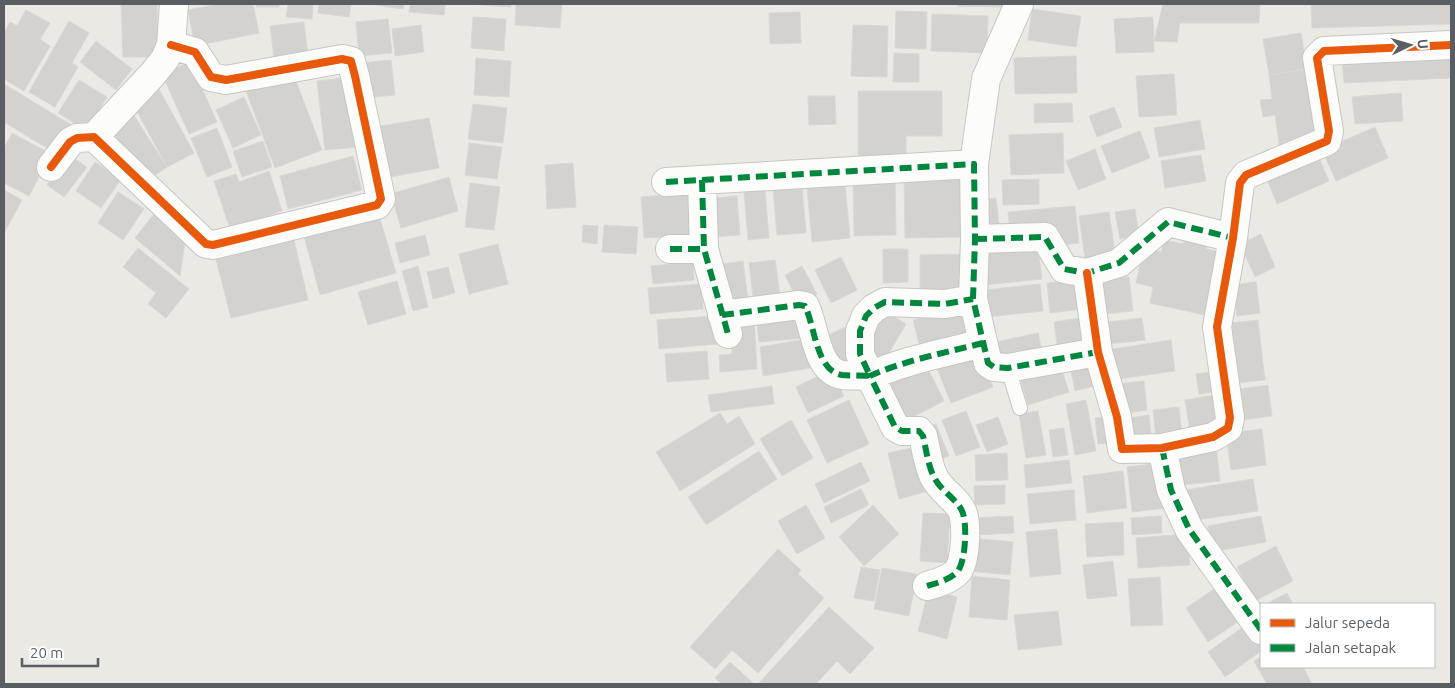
<svg xmlns="http://www.w3.org/2000/svg" width="1455" height="688" font-family="Ubuntu,sans-serif">
<rect width="100%" height="100%" fill="#eae9e4"/>
<path fill="#d3d2cf" stroke="#dad8d3" d="M121,4H157L158,57H123Z
M219,4H253L259,33L195,46L188,10Z
M256,4H279V7H256Z
M288,4H313L312,19L286,17Z
M319,4H351L349,17L318,13Z
M370,4H404L403,9Z
M410,4H445L444,15L409,12Z
M470,4H511V7Z
M516,4H562L560,28L515,25Z
M958,4H1006V7L958,6Z
M1163,4H1260L1259,23H1180L1177,42L1154,41Z
M1311,4H1451V24L1312,28Z
M1032,9L1081,16L1076,47L1028,40Z
M26,10L50,23L40,39L50,46L24,91L4,79V33L10,22L17,26Z
M896,11L927,12L926,49L895,48Z
M800,12L801,43L770,44L769,13Z
M932,14L988,16L987,53L931,51Z
M473,17L506,19L504,51L471,48Z
M1153,17L1154,52L1116,53L1114,19Z
M388,19L392,53L359,56L356,22Z
M69,21L89,33L72,63L78,67L55,107L29,92Z
M304,22L308,55L274,58L270,26Z
M421,25L424,52L395,56L392,29Z
M853,25L888,26L887,77L851,76Z
M1301,33L1307,69L1269,75L1263,39Z
M96,41L132,69L116,90L80,62Z
M894,53L919,54V82H893Z
M1451,53V78L1344,83L1342,58Z
M1076,56L1077,93L1015,94L1014,58Z
M476,58L511,61L509,97L474,95Z
M391,60L395,95L364,98L360,63Z
M190,62L217,122L189,134L162,74Z
M1307,69L1318,144L1280,150L1275,115L1263,117L1260,100L1272,99L1269,75Z
M293,73L322,150L275,168L246,91Z
M1174,74L1177,115L1139,117L1136,76Z
M351,77L359,147L325,150L317,81Z
M79,80L107,97L86,130L58,113Z
M4,84L73,126L57,154L4,122Z
M159,89L194,153L167,167L133,104Z
M858,91H942V136H906V161H858Z
M1401,93L1403,121L1355,124L1352,97Z
M808,96H835L836,124L809,125Z
M244,97L261,135L233,148L216,110Z
M1072,103L1073,122L1034,123V104Z
M473,104L507,108L503,143L468,139Z
M1114,107L1122,127L1097,137L1089,116Z
M131,111L167,167L145,182L109,125Z
M429,118L439,168L390,177L380,126Z
M1200,120L1205,149L1159,157L1154,128Z
M1375,127L1388,158L1336,181L1322,150Z
M217,128L232,167L207,177L191,138Z
M1140,131L1150,158L1112,173L1101,146Z
M12,133L51,154L29,196L4,183V148Z
M1063,133L1064,173L1011,175L1009,135Z
M263,141L272,167L242,177L233,151Z
M469,143L502,147L497,179L465,175Z
M1095,149L1106,179L1078,190L1066,161Z
M1315,149L1329,181L1277,204L1264,172Z
M69,155L87,167L64,197L47,185Z
M1201,155L1206,181L1165,188L1161,161Z
M353,156L362,190L288,209L280,176Z
M95,162L121,179L101,208L76,191Z
M573,163L576,207L547,209L545,165Z
M269,171L282,211L230,229L214,181L236,174L239,182Z
M961,173L962,237L905,238L904,174Z
M449,177L458,211L401,228L391,194Z
M895,177L896,235L854,236L853,178Z
M1039,179V204L1003,205L1002,180Z
M470,183L500,187L494,230L465,227Z
M845,184L850,238L812,242L807,188Z
M802,186L806,233L777,235L773,188Z
M4,190L22,200L4,233Z
M765,190L769,238L748,240L744,192Z
M118,192L144,209L123,240L98,223Z
M691,193L694,235L644,238L641,197Z
M737,196L740,235L710,237L707,199Z
M996,198L1000,234L985,236L981,200Z
M1075,206L1079,243L1053,246L1010,232L1008,212Z
M1135,209L1139,236L1120,239L1115,212Z
M1109,212L1115,254L1085,259L1079,216Z
M154,214L186,236L180,276L135,238Z
M379,215L396,273L320,295L304,236Z
M583,225L598,226L597,244L582,242Z
M604,225L638,227L636,254L602,252Z
M1186,230L1209,235L1206,249L1228,254L1214,317L1150,303L1153,287L1136,283L1144,248L1161,252L1164,240L1183,244Z
M1261,234L1275,267L1255,277L1240,244Z
M425,235L430,255L400,263L395,243Z
M294,240L308,300L231,318L216,259Z
M1037,240L1042,279L984,285L980,246Z
M498,244L508,284L469,294L459,254Z
M138,248L189,289L166,318L148,304L156,293L123,267Z
M883,249H908V282L883,283Z
M964,254L965,298L920,299V255Z
M841,257L857,290L831,303L815,270Z
M775,260L781,301L754,305L749,263Z
M743,261L748,300L721,303L716,265Z
M693,262L694,280L653,284L651,266Z
M418,266L428,307L413,311L402,271Z
M802,266L817,294L799,303L785,275Z
M448,267L455,293L433,299L427,272Z
M1129,277L1133,311L1096,315L1092,281Z
M1079,280L1082,309L1050,313L1047,283Z
M397,281L406,314L368,325L358,292Z
M1256,282L1260,313L1237,316L1233,285Z
M701,284L703,309L650,314L648,288Z
M1040,284L1043,311L987,317L984,290Z
M963,308L971,338L921,351L913,320Z
M802,309L805,338L759,342L756,313Z
M885,311L906,324L882,365L860,352Z
M714,316L717,344L659,349L657,320Z
M754,317L757,369L720,372L719,355L732,354L730,319Z
M1088,317L1091,348L1058,352L1054,322Z
M1142,318L1145,340L1101,345L1099,323Z
M1258,320L1265,380L1229,384L1222,324Z
M845,327L861,359L837,371L821,339Z
M1038,333L1043,356L1001,365L996,342Z
M812,338L816,367L763,376L760,347Z
M1171,340L1175,371L1111,380L1107,350Z
M977,347L993,387L951,403L935,363Z
M707,351L709,379L667,382L665,354Z
M924,361L944,401L901,423L881,383Z
M1092,362L1098,385L1075,391L1070,367Z
M1060,364L1069,392L1028,405L1020,377Z
M831,370L844,396L808,413L796,387Z
M1218,371L1222,391L1199,394L1196,374Z
M1144,381L1147,410L1120,414L1117,384Z
M1268,385L1272,416L1236,421L1232,390Z
M772,386L774,404L711,412L708,395Z
M1221,394L1226,427L1190,432L1185,400Z
M849,400L869,444L827,463L807,420Z
M1086,400L1096,451L1075,455L1066,404Z
M1179,407L1182,436L1156,439L1153,410Z
M966,411L980,447L956,456L942,420Z
M1038,411L1046,455L1026,458L1019,414Z
M720,413L727,424L739,416L755,444L680,491L656,452Z
M1149,415L1152,444L1125,447L1123,419Z
M1114,416L1116,442L1098,444L1095,418Z
M998,417L1008,444L987,452L976,425Z
M791,420L813,458L782,476L760,439Z
M936,424L949,456L935,461L923,429Z
M1064,428L1068,455L1053,457L1049,430Z
M1262,429L1266,465L1231,470L1226,433Z
M1216,445L1220,481L1173,486L1169,450Z
M921,446L932,490L899,499L888,453Z
M759,451L777,479L706,525L688,497Z
M1007,453L1008,480L976,481L975,455Z
M1069,460L1072,483L1026,488L1024,465Z
M861,462L870,481L824,503L815,484Z
M1162,463L1167,508L1132,512L1127,467Z
M1123,471L1127,508L1087,513L1083,476Z
M1253,479L1258,511L1189,521L1185,490Z
M1005,485V504L975,505L974,486Z
M861,489L869,505L831,523L824,507Z
M1074,490L1076,520L1030,524L1027,494Z
M806,505L825,538L797,554L778,521Z
M873,505L899,534L864,566L839,537Z
M923,513L950,514L947,563L920,561Z
M1013,516L1014,533L974,535L973,518Z
M1161,516L1162,533L1132,535L1131,518Z
M1261,516L1266,542L1212,552L1208,526Z
M1123,522L1124,555L1087,557L1085,524Z
M1057,529L1061,574L1030,577L1026,532Z
M1188,534L1190,565L1138,568L1136,538Z
M972,538L1013,542L1010,575L969,571Z
M1276,546L1293,581L1255,601L1237,567Z
M778,549L801,570L798,574L824,598L758,673L732,650L715,669L690,647Z
M1113,561L1117,596L1087,599L1083,565Z
M861,567L880,570L874,601L854,598Z
M882,568L917,574L909,616L874,609Z
M972,576L1010,580L1007,620L969,617Z
M1160,577L1163,625L1131,626L1128,579Z
M1217,587L1239,621L1208,642L1186,608Z
M929,589L957,597L947,639L918,631Z
M1287,593L1293,604H1266Z
M829,607L874,648L850,674L837,661L816,684H758Z
M1058,611L1062,645L1018,650L1014,615Z
M1247,624L1261,643V651L1225,677L1208,652Z
M1261,657V667H1303L1312,684H1267L1254,661Z
M730,662L754,684H722L715,678Z"/>
<g fill="none" stroke-linecap="round" stroke-linejoin="round">
<defs>
<path id="lane" d="M1008,368L1020,408"/>
<path id="street" d="M1019,4L986,79L974,164L975,239L973,299L988,363L994,367L1008,368L1098,352
M94,137L152,75L165,59L171,45L174,4
M51,167L70,142L77,138L94,137L206,244L213,245L377,205L381,199L355,76L351,61L342,59L226,80L211,77L195,52L171,45
M702,180L704,249L728,334
M666,182L974,164
M975,239L1045,237L1064,269L1087,273L1119,263L1168,222L1233,238
M670,249H704
M1087,273L1098,352L1117,417L1122,449L1162,448L1213,437L1228,428L1230,418L1217,327L1233,238L1240,183L1246,175L1327,141L1329,131L1317,58L1324,51L1451,45
M722,315L799,305L805,306C815,326 816,371 842,375C851,376 861,375 870,376L860,354V331L866,316L874,308L885,302L945,304L973,299
M1162,448L1171,490L1189,529L1261,630
M927,586C937,583 949,580 957,572C966,563 968,519 961,509C954,497 940,490 934,477C928,466 926,448 923,436L919,431H902L895,427L870,376C905,360 945,353 983,343"/>
</defs>
<use href="#lane" stroke="#c6c6c5" stroke-width="16"/>
<use href="#street" stroke="#c6c6c5" stroke-width="30"/>
<use href="#lane" stroke="#fcfcfb" stroke-width="14"/>
<use href="#street" stroke="#fcfcfb" stroke-width="28"/>
<path stroke="#00873e" stroke-width="6" stroke-dasharray="12 6" stroke-linecap="butt" d="M702,180L704,249L728,334
M666,182L974,164L975,239L973,299L988,363L994,367L1008,368L1098,352
M975,239L1045,237L1064,269L1087,273L1119,263L1168,222L1233,238
M670,249H704
M722,315L799,305L805,306C815,326 816,371 842,375C851,376 861,375 870,376L860,354V331L866,316L874,308L885,302L945,304L973,299
M1162,448L1171,490L1189,529L1261,630
M927,586C937,583 949,580 957,572C966,563 968,519 961,509C954,497 940,490 934,477C928,466 926,448 923,436L919,431H902L895,427L870,376C905,360 945,353 983,343"/>
<defs>
<path id="cycleway" d="M51,167L70,142L77,138L94,137L206,244L213,245L377,205L381,199L355,76L351,61L342,59L226,80L211,77L195,52L171,45
M1087,273L1098,352L1117,417L1122,449L1162,448L1213,437L1228,428L1230,418L1217,327L1233,238L1240,183L1246,175L1327,141L1329,131L1317,58L1324,51L1451,45"/>
</defs>
<use href="#cycleway" stroke="#fff" stroke-width="11"/>
<use href="#cycleway" stroke="#e8590c" stroke-width="8"/>
</g>
<rect width="1455" height="688" fill="none" stroke="#595e63" stroke-width="10"/>
<rect x="1260" y="603" width="175" height="65" fill="#ffffff" stroke="#bdbfc1"/>
<rect x="1270" y="619" width="25" height="8" fill="#e8590c" stroke="#bdbfc1"/>
<text x="1305" y="628" font-size="15" fill="#595e63">Jalur sepeda</text>
<rect x="1270" y="644" width="25" height="8" fill="#00873e" stroke="#bdbfc1"/>
<text x="1305" y="653" font-size="15" fill="#595e63">Jalan setapak</text>
<g transform="translate(1410 45) rotate(85)" stroke="#ffffff" stroke-width="4" paint-order="stroke">
<path d="M0-4L9 19L0 12L-9 19Z" fill="#595e63"/>
<text y="-8" font-size="14" font-weight="bold" text-anchor="middle" fill="#595e63">U</text>
</g>
<path d="M22 658v8h76v-8" fill="none" stroke="#595e63" stroke-width="2.5"/>
<text x="30" y="658" font-size="15" fill="#595e63" stroke="#ffffff" stroke-width="4" paint-order="stroke">20 m</text>
</svg>
